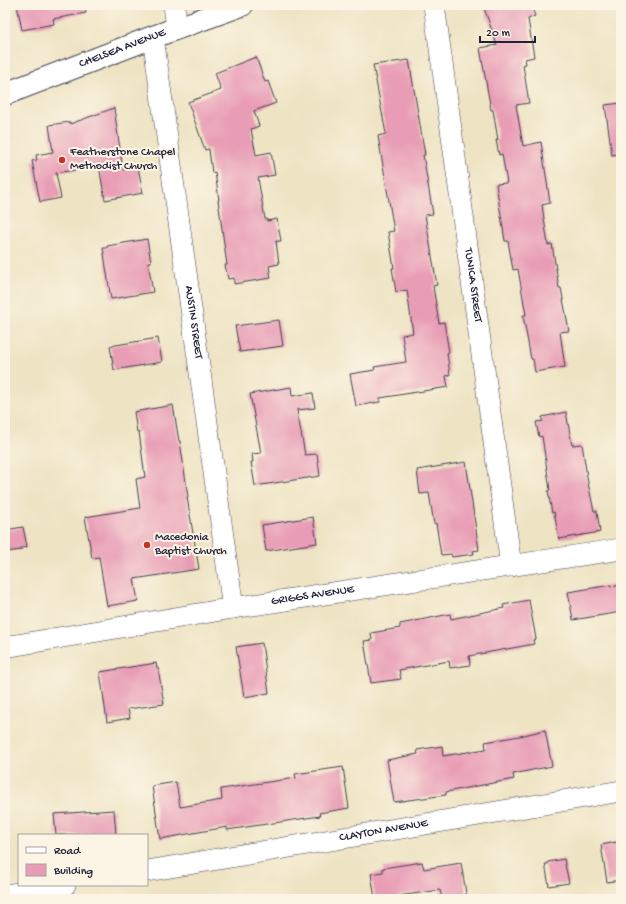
<svg xmlns="http://www.w3.org/2000/svg" width="626" height="904" font-family="'Gochi Hand',sans-serif">
<rect width="100%" height="100%" fill="#fcf5e5"/>
<filter id="ink" filterUnits="userSpaceOnUse"><feTurbulence type="fractalNoise" baseFrequency=".025" numOctaves="2"/><feDisplacementMap in="SourceGraphic" scale="8" xChannelSelector="R" yChannelSelector="G"/><feConvolveMatrix kernelMatrix="1 2 1 2 8 2 1 2 1" color-interpolation-filters="sRGB"/></filter>
<filter id="wash" filterUnits="userSpaceOnUse"><feTurbulence type="fractalNoise" baseFrequency=".012" numOctaves="4" result="noise"/><feDisplacementMap in="SourceGraphic" scale="16" xChannelSelector="R" yChannelSelector="G"/><feGaussianBlur stdDeviation="0.9" result="paint"/><feColorMatrix in="noise" values="0 0 0 0 0 0 0 0 0 0 0 0 0 0 0 0 0 1.4 0 .05"/><feComposite in="paint" operator="in"/></filter>
<g filter="url(#wash)">
<rect width="100%" height="100%" fill="#eee4c4"/>
<g id="blocks">
<path fill="#e89cb5" d="M17,5H85L86,13L53,19L54,24L22,30Z
M483,5H531L535,16L528,19L534,57L525,59L526,64L523,65L529,103L516,105L523,146L541,142L550,203L542,205L548,245L552,244L559,288H561L569,331L560,332L565,367L535,372L533,359H531L523,315H526L518,269L513,270L508,241H505L496,184L507,183L502,154L499,155L496,140H498L493,110H491L480,48L497,45Z
M256,57L265,82L268,81L276,103L254,111L259,126L251,129L256,155L271,152L275,175L258,178L265,219H267V221L277,219L281,241H276L279,264L269,266L271,278L234,284V278L228,279L225,265H227L218,200H219L215,172L212,173L209,149L205,150L188,102L221,90L215,73Z
M409,60L419,119L425,155H423L433,214L425,215L437,285L433,286L439,323L444,322L449,352L447,353L450,375L446,376L448,387L380,398V402L356,406L350,374L375,370L374,367L406,362L402,335L413,333L407,290L396,292L392,268H394L388,232L394,231L378,136L386,134L373,65Z
M621,103V154L612,155L605,105Z
M114,108L123,170L138,167L143,193L105,200L99,166L56,173L61,198L40,202L32,161L37,160L36,155L53,152L49,125L70,122V124Z
M147,239L151,262H148L153,292L111,299L103,248H107V246Z
M279,320L283,346L240,352L235,326Z
M158,338L162,362L114,370L110,346Z
M291,387L292,396L313,393L315,408L297,410L305,455L317,454L320,476L255,486L251,462H253L252,454L261,453L250,394Z
M173,405L179,441H180L188,497H187L199,569L134,579L138,601L107,606L99,557L92,558L85,517L140,508L136,479L145,477L139,432H137L134,412Z
M566,412L572,445L582,444L588,483L594,511H597L600,532L559,539L554,512L552,513L548,491L550,490L542,436L539,437L536,422L543,421L542,417Z
M466,462L479,550L473,551L474,554L452,557L451,554L441,555L436,523L434,524L429,493L420,494L417,470Z
M313,517L317,543L266,551L262,525Z
M23,527L27,547L21,548V550L5,552V530Z
M611,585V587L621,585V612L573,620L568,592Z
M529,600L536,639L533,640L534,644L469,656L470,665L450,668L449,661L399,670L401,679L371,683L364,641L372,640L371,633L400,628V624L450,614L451,619L504,608L503,605Z
M262,643L269,693L244,697L236,647Z
M156,663L157,668H158L164,704L128,709L130,718L107,722L100,672Z
M545,730L552,766L513,774L514,779L446,792V795L394,802L387,760L418,754L417,750L442,746L443,756L486,749L485,742L520,736Z
M343,767L349,808L319,813L320,816L227,830V827L160,839L152,786L176,782L180,807L222,800L221,789L296,778L295,774Z
M114,810L116,835H56L54,814Z
M617,842H621V880L607,882L601,845Z
M564,859L569,883L549,886L545,864H548V862Z
M422,862L424,869L461,863L467,899H442L440,890L399,896V899H375L371,874L383,872V868Z"/>
</g>
</g>
<g filter="url(#ink)">
<use href="#blocks" fill-opacity="0" stroke="#413f50" stroke-width="1"/>
<g fill="none" stroke-linecap="round" stroke-linejoin="round">
<defs>
<g id="street">
<path d="M174,5L177,29"/>
<path id="s1" d="M434,5L511,566"/>
<path id="s2" d="M153,37L233,608"/>
<path id="s3" d="M5,647L233,608L621,549"/>
<path id="s4" d="M147,871L621,791"/>
<path d="M5,895L65,885"/>
</g>
<g id="secondary">
<path id="s5" d="M5,94L153,37L242,5"/>
</g>
</defs>
<use href="#street" stroke="#413f50" stroke-width="22"/>
<use href="#secondary" stroke="#413f50" stroke-width="24"/>
<use href="#street" stroke="#fff" stroke-width="21"/>
<use href="#secondary" stroke="#fff" stroke-width="22"/>
</g>
</g>
<g fill="#c8321e" stroke="#fcf5e5" stroke-width="1.5">
<circle cx="62" cy="160" r="4"/>
<circle cx="147" cy="545" r="4"/>
</g>
<g text-anchor="middle" dominant-baseline="central" stroke-width="4" stroke-linejoin="round" paint-order="stroke">
<g font-size="12" fill="#22223b" stroke="#fcf5e5">
<text stroke="none"><textPath href="#s5" startOffset="126">CHELSEA AVENUE</textPath></text>
<text stroke="none"><textPath href="#s1" startOffset="283">TUNICA STREET</textPath></text>
<text stroke="none"><textPath href="#s2" startOffset="288">AUSTIN STREET</textPath></text>
<text stroke="none"><textPath href="#s3" startOffset="312">GRIGGS AVENUE</textPath></text>
<text stroke="none"><textPath href="#s4" startOffset="240">CLAYTON AVENUE</textPath></text>
</g>
<g font-size="12" fill="#22223b" stroke="#fcf5e5" text-anchor="start">
<text x="70" y="153">Featherstone Chapel<tspan x="70" dy="14">Methodist Church</tspan></text>
<text x="155" y="538">Macedonia<tspan x="155" dy="14">Baptist Church</tspan></text>
</g>
</g>
<rect width="626" height="904" fill="none" stroke="#fcf5e5" stroke-width="20"/>
<rect x="18" y="834" width="130" height="52" fill="#fcf5e5" stroke="#a5a1a1"/>
<rect x="26" y="847" width="20" height="6" fill="#ffffff" stroke="#a5a1a1"/>
<text x="54" y="854" font-size="12" fill="#22223b">Road</text>
<rect x="26" y="864" width="20" height="12" fill="#e89cb5" stroke="#a5a1a1"/>
<text x="54" y="874" font-size="12" fill="#22223b">Building</text>
<path d="M480 36v6h55v-6" fill="none" stroke="#22223b" stroke-width="2"/>
<text x="486" y="36" font-size="12" fill="#22223b" stroke="#fcf5e5" stroke-width="3" paint-order="stroke">20 m</text>
</svg>
